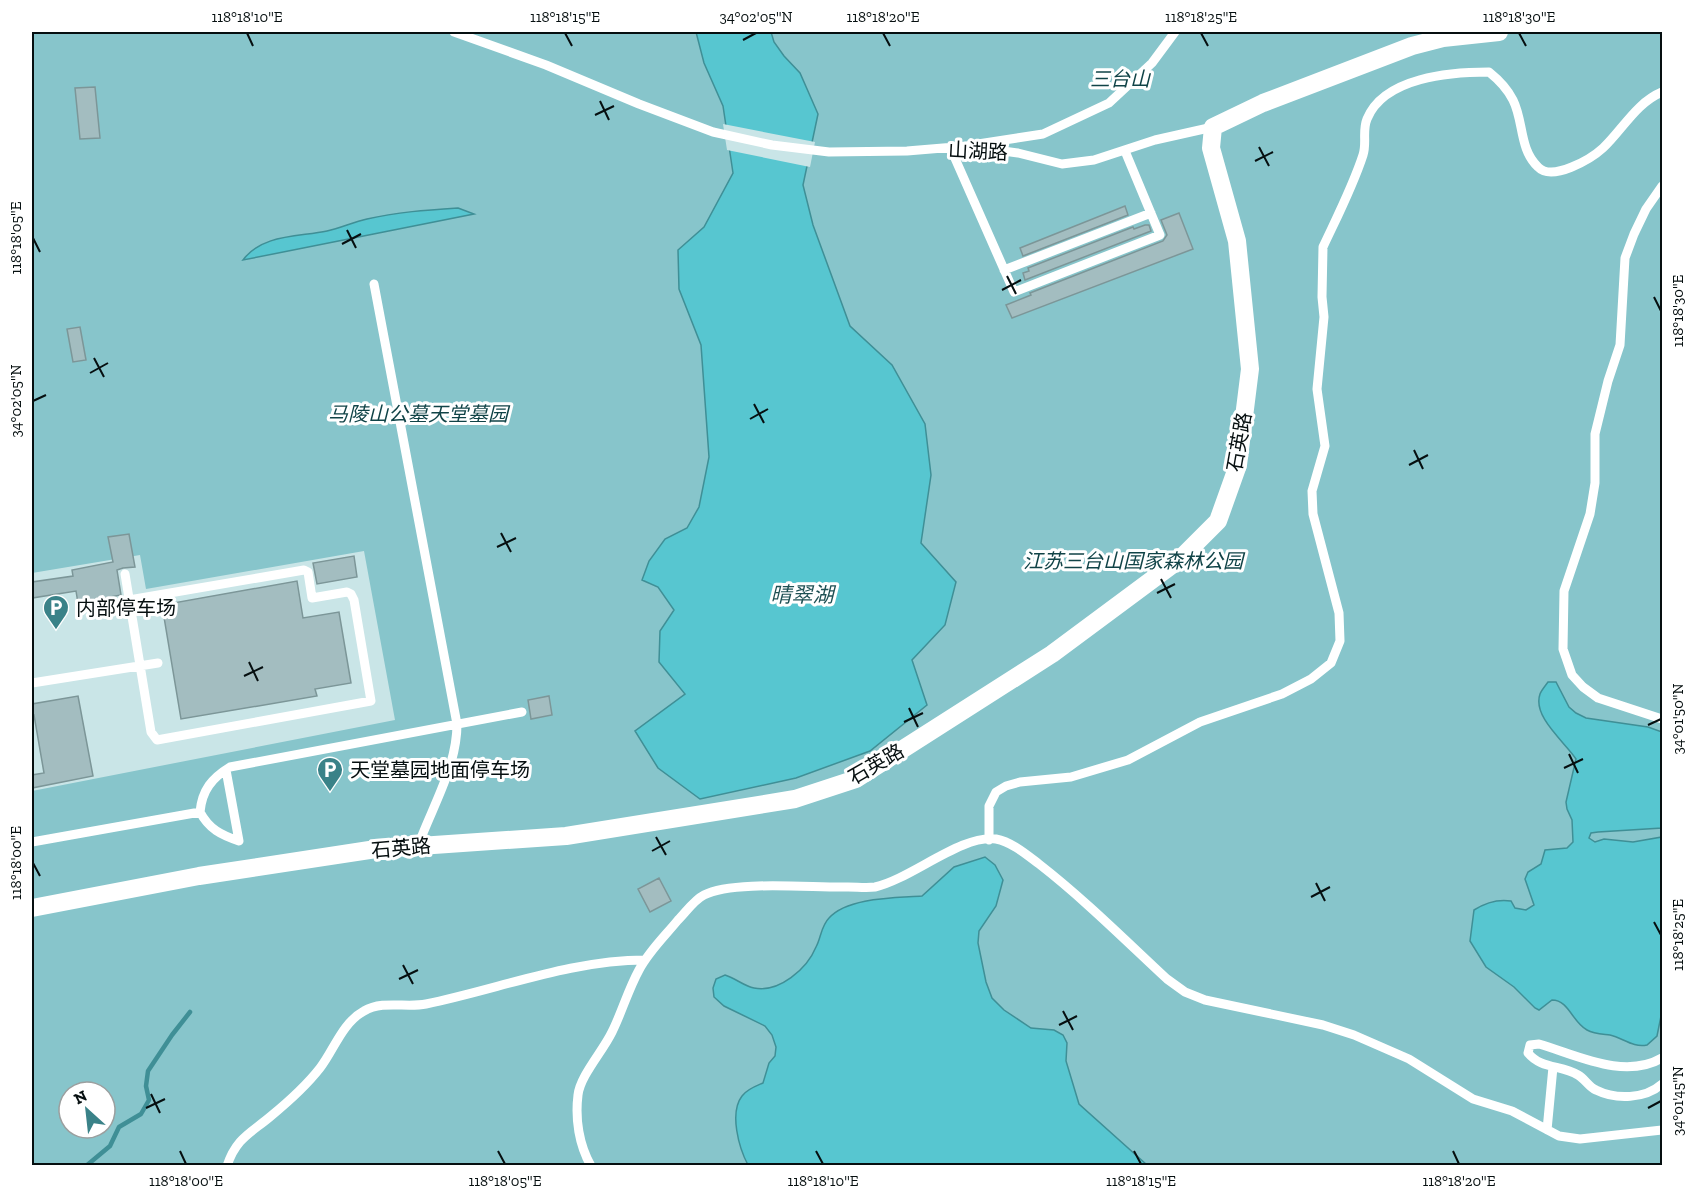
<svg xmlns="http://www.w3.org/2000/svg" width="1694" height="1197" font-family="'Zilla Slab','Noto Sans SC',serif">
<rect width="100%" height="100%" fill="#c9e5e7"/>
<path fill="#87c5cb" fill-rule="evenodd" d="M32,32H1662V1165H32V791L395,720L364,551L146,589L140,555L32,573ZM69,1092H105V1128H69Z"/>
<path fill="#57c6d0" stroke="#3f8f96" stroke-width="1.5" d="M696,32H771L774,42L784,56L800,73L818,114L803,185L813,225L850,326L892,365L925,424L931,475L921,543L956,582L945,625L912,660L927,705L870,751L796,778L700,799L658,768L635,731L685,694L659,662L660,631L674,610L658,587L642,580L649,561L665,539L687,528L699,507L709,457L701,345L679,289L678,250L704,227L733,173L723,106L704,63Z
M458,208L474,214L243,260C262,234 299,237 327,231C341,228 353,222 367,219C397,212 427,210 458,208Z
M1548,682H1556L1569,707L1576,713L1586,718L1648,727L1662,732V828L1598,832L1591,833L1589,838L1595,842L1604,839L1633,842L1662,837V1011L1657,1036L1647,1045C1633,1048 1623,1038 1610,1035C1602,1034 1594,1034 1587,1030C1572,1022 1569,1000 1552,1000L1539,1010L1535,1008L1514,987L1486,967L1470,941L1474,910C1485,903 1498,899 1511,901L1515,908L1526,910L1534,905L1525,879L1528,872L1541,864L1545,850L1567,848L1573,842L1572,820L1567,809L1566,802L1576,759C1566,743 1532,717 1540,694C1541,691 1545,686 1548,682Z
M985,857L995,865L1003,880L996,906L979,931L978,943L986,982L992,998L1004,1010L1031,1028L1054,1030L1063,1035L1067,1043L1066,1061L1079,1104L1147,1165H748C739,1148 729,1113 742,1096C747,1089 756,1086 763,1083L769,1063L775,1056L776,1047L772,1035L765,1026L724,1006L714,997L713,988L716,979L725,975C735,978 744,986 754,988C779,993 807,969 816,947C821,938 821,926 829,918C848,897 896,898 922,896L954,867Z"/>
<path fill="#c9e5e7" d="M723,124L815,142L810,167L727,150Z"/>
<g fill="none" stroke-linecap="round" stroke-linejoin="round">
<path stroke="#3f8f96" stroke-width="4.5" d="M86,1166L110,1146L119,1127L141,1114L149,1100L146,1086L148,1071L172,1035L190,1012"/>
</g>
<path fill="#a3bdc0" stroke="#7c9698" stroke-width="1.5" d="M95,87L100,138L80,139L75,88Z
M1125,206L1128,215L1023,256L1020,248Z
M1179,213L1193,249L1012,318L1006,305L1031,295L1030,293L1163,241L1167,235L1161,220Z
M1145,225H1149L1151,231L1025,280L1023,273L1029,271L1028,268L1133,227L1134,229Z
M80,327L86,360L73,362L67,329Z
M129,534L135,567L123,568L117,570L121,595L78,603L76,591L32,598V582L73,576L72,570L113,562L108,537Z
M354,556L357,577L317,584L313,563Z
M297,581L303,618L339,612L351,683L315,689L317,696L181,719L162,605Z
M78,696L93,776L32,788V775L44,773L34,715L32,716V704Z
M549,696L552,715L531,719L528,700Z
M659,878L671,901L650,912L638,889Z"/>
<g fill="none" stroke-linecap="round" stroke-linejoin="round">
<path stroke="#fff" stroke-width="9" d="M454,32L546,65L639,104L713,132L772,145L829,152L907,151L967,146L1018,153L1062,164L1094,160L1155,140L1213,127
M978,144L1043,134L1109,103L1152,63L1175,32
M950,147L1014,292L1160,235L1125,151
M1662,186L1646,209L1634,234L1625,258L1620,345L1608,381L1595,434V483L1590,514L1564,591L1563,649L1572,675L1583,687L1598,698L1662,719
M1004,270L1151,213
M374,284L457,724C457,767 432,807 418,846
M125,574L151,732L157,740L371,701L354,600L351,594L347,592L312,598L308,572L304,570L129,600
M32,683L158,663
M200,812C209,829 221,835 239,841L226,770
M989,840V806L996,792L1006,786L1020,782L1071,777L1128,760L1200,722L1282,694L1311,679L1331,663L1340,641L1339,613L1313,514L1312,491L1325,446L1317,389L1324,317L1322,297L1323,247C1337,217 1353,186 1363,155C1367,143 1362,131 1367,119C1384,77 1451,72 1489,72C1499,80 1507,88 1513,100C1524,122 1519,149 1538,167C1552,182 1591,159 1603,148C1623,129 1636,103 1662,92
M32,842L200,812C202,790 212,778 230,767L522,712
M1662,1058C1624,1080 1577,1055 1539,1044L1530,1045L1528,1053C1541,1069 1561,1065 1578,1075C1585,1079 1589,1087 1596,1090C1616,1100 1645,1099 1662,1084
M1547,1130L1553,1067
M227,1166C236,1138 251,1133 271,1116C288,1102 306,1086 320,1068C334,1050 342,1023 364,1011C383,1000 406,1008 426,1004C499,989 571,960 645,960
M591,1166C579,1145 575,1119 578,1095C580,1076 603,1051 612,1032C622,1012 628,990 639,970C649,951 665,936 678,920C686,912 694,900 704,895C733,880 813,888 848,887C857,887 867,888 875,887C911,879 962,834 996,839C1012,842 1027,855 1039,864C1084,899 1125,940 1167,979L1185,992L1205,1000L1323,1025L1354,1035L1409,1059L1473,1099L1512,1111L1559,1136L1580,1139L1662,1130"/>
<path stroke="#fff" stroke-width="18" d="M32,908L199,876L376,849L566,836L795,799L856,779L1052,654L1180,559L1218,521L1238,465L1250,369L1237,241L1211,148L1213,127L1263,103L1412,46L1443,38L1499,32"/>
</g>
<path fill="none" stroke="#060f10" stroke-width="2" d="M247,33L253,46M565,33L572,46M883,33L890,46M1201,33L1208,46M1519,33L1526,46M743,40L756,33M600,101L609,120M595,115L614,106M1259,147L1269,166M1255,161L1273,152M347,230L356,248M33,238L40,252M342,244L361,234M1007,276L1016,294M1002,290L1021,280M1654,297L1661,311M94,358L104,377M90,373L108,363M33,401L46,395M754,404L764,423M750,419L768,409M1414,450L1423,469M1409,465L1428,455M501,533L511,552M497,547L516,538M1161,579L1171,598M1157,593L1175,584M249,662L258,681M244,676L263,667M909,708L918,727M904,722L923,713M1648,725L1661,719M1569,754L1578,773M1564,768L1583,759M656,837L666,855M652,851L670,841M33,863L40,876M1316,883L1325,901M1311,897L1330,887M1654,922L1661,935M403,965L413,984M399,979L418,970M1063,1011L1073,1030M1059,1025L1077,1016M151,1094L160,1113M146,1108L165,1099M1648,1108L1661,1101M180,1151L186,1164M498,1151L505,1164M816,1151L823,1164M1134,1151L1141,1164M1453,1151L1459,1164"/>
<defs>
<symbol id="parking-pin" viewBox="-11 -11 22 30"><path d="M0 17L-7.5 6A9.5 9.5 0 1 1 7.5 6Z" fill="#3a8288" stroke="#fff"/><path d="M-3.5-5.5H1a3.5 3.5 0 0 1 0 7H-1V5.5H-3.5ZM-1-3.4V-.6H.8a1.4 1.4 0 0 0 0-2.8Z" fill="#fff"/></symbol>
</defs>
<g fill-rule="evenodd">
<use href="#parking-pin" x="41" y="593" width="30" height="40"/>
<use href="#parking-pin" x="315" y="755" width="30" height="40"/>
</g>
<g text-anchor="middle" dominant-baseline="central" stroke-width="6" stroke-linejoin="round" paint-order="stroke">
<g font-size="20" font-style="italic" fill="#104347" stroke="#fff">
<text x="1120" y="79">三台山</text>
<text x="418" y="414">马陵山公墓天堂墓园</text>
<text x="1133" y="561">江苏三台山国家森林公园</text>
</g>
<g font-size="20" fill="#060f10" stroke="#fff">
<text transform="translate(978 151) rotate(3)">山湖路</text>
<text transform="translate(1239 442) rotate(-80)">石英路</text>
<text transform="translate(876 764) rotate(-30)">石英路</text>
<text transform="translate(401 848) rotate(-5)">石英路</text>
</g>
<g font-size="20" fill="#060f10" stroke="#fff" text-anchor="start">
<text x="76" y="608">内部停车场</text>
<text x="350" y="770">天堂墓园地面停车场</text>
</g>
<g font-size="21" font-style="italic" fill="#1f5054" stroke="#fff">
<text x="802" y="594">晴翠湖</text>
</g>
</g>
<rect width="1694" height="1197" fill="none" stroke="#ffffff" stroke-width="66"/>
<g transform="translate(87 1110) rotate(333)"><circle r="28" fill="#ffffff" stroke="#9b9f9f" stroke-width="1.5"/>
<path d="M0-4.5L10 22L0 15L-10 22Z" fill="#3a8288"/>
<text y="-9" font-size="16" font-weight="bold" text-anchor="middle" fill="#060f10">N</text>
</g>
<rect x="33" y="33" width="1628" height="1131" fill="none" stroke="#060f10" stroke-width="2"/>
<g font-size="15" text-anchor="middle" fill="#060f10">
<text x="247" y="22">118°18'10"E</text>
<text x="565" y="22">118°18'15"E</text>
<text x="756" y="22">34°02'05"N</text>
<text x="883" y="22">118°18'20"E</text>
<text x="1201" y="22">118°18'25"E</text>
<text x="1519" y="22">118°18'30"E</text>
<text transform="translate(16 238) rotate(-90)" y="5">118°18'05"E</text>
<text transform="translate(1678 311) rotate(-90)" y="5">118°18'30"E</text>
<text transform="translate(16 401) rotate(-90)" y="5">34°02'05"N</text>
<text transform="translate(1678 719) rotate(-90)" y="5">34°01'50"N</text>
<text transform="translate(16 863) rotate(-90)" y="5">118°18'00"E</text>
<text transform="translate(1678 935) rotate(-90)" y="5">118°18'25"E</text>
<text transform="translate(1678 1101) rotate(-90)" y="5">34°01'45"N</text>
<text x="186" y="1186">118°18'00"E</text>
<text x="505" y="1186">118°18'05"E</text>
<text x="823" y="1186">118°18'10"E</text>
<text x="1141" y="1186">118°18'15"E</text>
<text x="1459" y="1186">118°18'20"E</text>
</g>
</svg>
